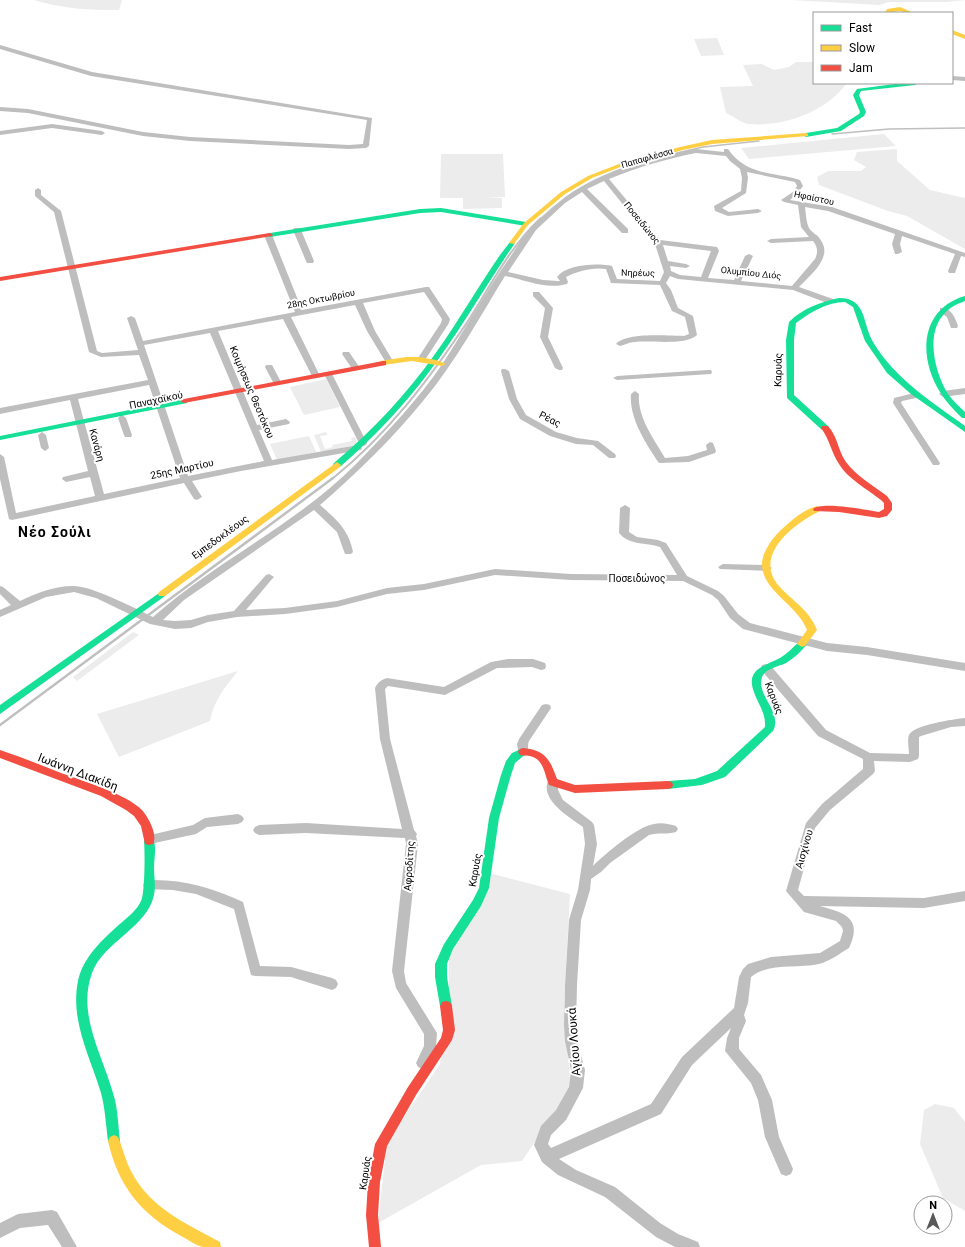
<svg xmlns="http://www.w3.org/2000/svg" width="965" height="1247" font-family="Roboto,sans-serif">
<rect width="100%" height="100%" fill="#fff"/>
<path fill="#ececec" d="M34,0H122L119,10C90,10 62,9 34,0Z
M791,0H965L946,2H888L880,5Z
M717,38L724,55L701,56L694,39Z
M796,62H814V83H847C826,112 784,127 748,124C741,123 733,116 726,113L720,87L753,86L743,65L762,64L774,70L789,67Z
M884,134L896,146L749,159L741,148Z
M897,149V161L930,190L965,198V249L907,216L888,211L819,185L817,177L828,171H861L866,167L854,160L857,152Z
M441,154H503L505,197L483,198H502V208L463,209V198H440Z
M326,379L340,407L304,415L290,387Z
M326,432L327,435L320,436L325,449L333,447L332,445L352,441L351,438L355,437L357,442L355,445L321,452L314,435Z
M309,436L316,452L277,460L270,444Z
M133,632L139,635L77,681L73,677Z
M238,671C225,687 214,700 210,721L119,757L97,714Z
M493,874L570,894L564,1003L570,1078L568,1092L522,1161L481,1165L378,1223L387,1142L440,1064L449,991V958Z
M935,1104L954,1108L965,1122V1211L943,1198L920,1144L924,1110Z"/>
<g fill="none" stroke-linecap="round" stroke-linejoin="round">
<path stroke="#bfbfbf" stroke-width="1.5" d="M832,134L889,129L965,128
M677,153L703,147L759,141"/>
<path stroke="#bfbfbf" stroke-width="2" d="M332,479C388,434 428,381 468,321C490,287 510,246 541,218"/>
<path stroke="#bfbfbf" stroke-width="2.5" d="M147,616L333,478
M0,725L143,619"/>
<path fill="#bebebe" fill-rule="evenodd" d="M0,45L92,72L372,118L369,146L366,148L349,149L190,141L143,136L28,113L0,111V107L28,109L143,132L190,137L349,145L363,144L367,120L91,76L0,49Z
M952,76L965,77V81L952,80Z
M52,124L102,131L105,133L102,135L52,128L0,135V131Z
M696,149L724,152V149H728C747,176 771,171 800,180L803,186L797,194L790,200L832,207L965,253V257L961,256L955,273H949L948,271L955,254L902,236L900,244L902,252L898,254H895L892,244L895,234L828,211L805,207C806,213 806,222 809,228C812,233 818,235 820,239C834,257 811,274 799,287L833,299V303H827L793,290L678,279L670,276L666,283L671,290L678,308L693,316L697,335C685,346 651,340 635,342C629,342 625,345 620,346L616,344C627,332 668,336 684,336L689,334L685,317L672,311L660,285L611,283L606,269C592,267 578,271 566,277L568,282L567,284C545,290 526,280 505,276C479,318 455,363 423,401C392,439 357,473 320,505C336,519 349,530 353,552L351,554H345L337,532L314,510L184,600L163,620L175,621L191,620L208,615L234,611L266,575L269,574L274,577L272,579L246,610L285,608L337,601L387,588L424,584L495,569L571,574L677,575L660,547C646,542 630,546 619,533L620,508L625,505L630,508L629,532L637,537L658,540L666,543L687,576L718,591L724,596L738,614L750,623L827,643L867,647L965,663V671L867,655L827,651L743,629L730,618L718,600L712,595L683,581L571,580L495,575L424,590L387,594L337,607L285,614L237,617L208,622L191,628L175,629L150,624L96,598L74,592L46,597L0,617V610L11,605L0,594V586L3,587L20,601C37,593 54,586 73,586C93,586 134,608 153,617C216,561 297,524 356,464C387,432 418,400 443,363C465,329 485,293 508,260C516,249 523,236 532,226C540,218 550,209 559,202C595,172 651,157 696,149ZM696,153L726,156L730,161L740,169L742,178L741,191L714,206L715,211L728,216L758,213L762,211L758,209L729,212L722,208L746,193L748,178L747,172L795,182L797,186L793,192L781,200L784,202L798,205L801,227L809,237L771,239L767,241L771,243L813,241C818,247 818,253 815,259L792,286L741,281L753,256L749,254L745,256L734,280L708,278L719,251L717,247L660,240L609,179C638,167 666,159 696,153ZM604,181L655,244L664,272L660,281L617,279L612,266C597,263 567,264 557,277L560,281H558L543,280L508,272L536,230L565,203L582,192L622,233H628V229L587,189ZM663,245L711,251L701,277L680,275L671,271L670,266L686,268L690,266L686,264L668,261Z
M38,188L41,190V195L61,211L97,351L102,353L138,350L127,318L131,316L135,318L143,341L295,312L264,235L268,233L272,235L302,310L426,287H429L450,319L449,323L425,360H422L418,358L441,323L442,319L424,292L363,303L375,331L393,361L389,363L385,361L367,331L355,305L291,317L320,376L316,378L312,376L283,319L218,331L257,425L286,419L290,422L289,424L259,430L272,460L358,445L362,448L361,450L241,471L192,481L202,497L197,500L194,499L184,483L12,520L9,519L0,479V454L4,457L16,513L95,496L90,477L66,482L62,479L63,477L88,471L70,400L0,414V408L148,380L139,355L101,357L89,352L54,212L35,196V190ZM210,333L264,461L188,476L144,345ZM149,385L180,478L104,494L78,399Z
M294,228H300L301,230L314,261L313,263H307L306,261L293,230Z
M533,292H539L553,308L548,337L563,368L562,370H559L555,368L540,337L545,308L533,296Z
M940,308C951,307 955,317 958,326L957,328H951L947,317L940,312Z
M343,352H349L360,368L359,370H353L342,354Z
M266,365H272L281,382L280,384H274L265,367Z
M502,369H505L509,371L517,399L526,415L556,432L577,438L598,441L615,454L616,456L615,458H609L593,445L576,444L550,436L520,419L509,399L501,371Z
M708,370H711L712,372L711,374L617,380L613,378L617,376Z
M325,372H331L332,374L367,443L366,445L363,446L359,443L324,374Z
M965,388V394L943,397L939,394L943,391Z
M635,391L639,394C637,417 654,439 665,458L688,456L707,450L706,445L710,442L713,443L716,451L715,453L689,462L659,463C646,444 629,418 631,394Z
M918,392L922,395L921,397L902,401L901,403L940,463L939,465H933L893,403L894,398Z
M122,415L126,418L132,435L131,437H125L124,435L118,418Z
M42,432L46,435L49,448L45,451L41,448L38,435Z
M723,564L767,565L772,568L767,571L720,569L718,567Z
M508,659H533L545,663L546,666L545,669L541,670L532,667L497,668L445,695L388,686L385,689L390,739L414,830L417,834L416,836L418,844L404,971L406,983L437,1033L436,1046L428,1067L423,1069L418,1067L416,1063L424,1046V1034L396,988L392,971L406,844L405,838L306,833L259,835L255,833L253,830L255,827L259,825L306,823L402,829L380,739L375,688C378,682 381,680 387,678L444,687L491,662Z
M766,664L770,665L826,730L870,753L909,754C909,748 907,740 909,735C913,725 955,719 965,718V726L951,727L921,736L919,737V756L918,759L910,762L874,761L875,771L873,774L830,810L815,828L798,890L804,896L924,898L965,891V901L924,908L820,906C845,913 863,918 849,948C839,954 830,961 819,964C797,969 769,962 751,977L748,1003L744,1015L746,1021L739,1038V1049L761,1075L772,1100L779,1137L793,1169L791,1174L786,1176L781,1174L765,1137L758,1100L751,1083L725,1051L727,1038L731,1028L692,1065L661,1114L559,1159L576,1170L615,1187L660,1223L678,1234L698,1242L700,1247H675L656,1237L605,1197L558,1175L542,1162L534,1145L541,1126L556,1110L569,1087L571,1070L565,1041L564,1025L565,985L569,920L578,890L585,844L583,827C569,817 538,799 549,779L553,778L557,779L559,782L558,790L563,800L592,822L594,825L597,844L593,866C605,854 638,826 654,824C661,822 670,824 676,826L678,829L676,832C667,835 658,832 649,835L610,863L601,872L591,879L590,890L581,920L577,985L576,1025L577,1041L585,1070L583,1088L566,1120L551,1135L548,1144L551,1148L651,1104L682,1057L734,1008L739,977L743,969L748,964L771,957L820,953L840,941L843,931L842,927L836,921L804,912L786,891L806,823L822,804L863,769V759L818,736L762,671L761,668L762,665Z
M546,704L550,705L551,708L529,741C527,746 529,750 527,755L523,756L519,755L517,744L519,739L542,705Z
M238,814L242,816L244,819L242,822L238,824L207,827L196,834L150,844L146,842L144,839L146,836L193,825L205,818Z
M149,880C183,879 213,888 243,902L260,966L291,967L332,978L336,980L338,984L336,988L332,990L291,977L255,976L251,975L234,909L196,894L173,890L145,889L143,885L145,881Z
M52,1210L57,1212L77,1247H62L48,1225L20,1228L0,1238V1223L18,1214Z"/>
<path fill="#16e098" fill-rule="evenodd" d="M902,83H918L915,85L861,91L859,95L866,112L864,116L841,131L806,137L803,135L806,133L837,128L859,114L860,112L853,95L857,89Z
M441,208L526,222L529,224L526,226L441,212L420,213L270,237L267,235L270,233L420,209Z
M512,241L515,243C486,285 460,331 429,372C403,407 373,438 340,467H334L333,465L334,463C372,431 406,395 435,354C458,322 477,288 500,255L510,242Z
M965,296V301C957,304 950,307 944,314C925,334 935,373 948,394C953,401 959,406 965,412V418H962C954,410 946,402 940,392C918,357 920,309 965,296Z
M839,298C867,298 862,323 873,342C895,379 931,401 965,426V432L911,394L887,373L865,341L853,307L845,302C827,302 811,312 796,323L794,340V395L828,426L829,428L828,430H822L787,398L786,340L789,322C803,308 821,302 839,298Z
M184,399H187V403L0,440V436Z
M162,591L165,592L166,594L165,596L0,714V705Z
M802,641L807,644C802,651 793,659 786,663C778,667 766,668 762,677C756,696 783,712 773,731L725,777L702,785L668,789L664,788L663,785L664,782L668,781L695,779L717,771L765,727C766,713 758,704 754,692C745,669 765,666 780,658C787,654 793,647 799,642Z
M523,748L526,749L528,752L515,763L511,775L499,818L489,888L481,906L453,949L447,964V977L452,1006L450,1010L446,1011L442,1010L440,1006L435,977V964L444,944L473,900L479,888L489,818L501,775L506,761L512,753Z
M149,837L153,838C157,847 154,858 154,868C154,877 156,886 154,895C147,928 104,941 92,973C77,1014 102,1054 113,1093C118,1108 118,1125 120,1141L118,1145L114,1147L110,1145L108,1141C106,1125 105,1108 101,1093C90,1056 70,1021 78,981C83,957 103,939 121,923C128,917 137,910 141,901C145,894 145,851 144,841L145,838Z"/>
<path fill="#ffcf43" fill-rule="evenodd" d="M900,7L914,13H906L900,11L885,13L887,9Z
M952,30L965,35V39L952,34Z
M806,133L808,134V136L712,144L683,150L623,166L592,178L565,194L528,225L514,244L509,243L524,223L561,192L588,176L619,164L680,147L712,140Z
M419,357L436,360L446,364L442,366L412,361L383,365L379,363L380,361L406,357Z
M337,462L341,465L340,467L165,596H159L158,594L159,592Z
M817,506L821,509L820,511C795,523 752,555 779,586C793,602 808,608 817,630L805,646L802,647L797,644L807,630C798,603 752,587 764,554C767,547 771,540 777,534C788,523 802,510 817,506Z
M114,1135L118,1137C123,1148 125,1160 131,1171C150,1208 185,1223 220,1242L221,1247C216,1247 209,1247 203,1247C196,1246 187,1239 181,1236C141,1214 118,1186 108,1141L110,1137Z"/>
<path fill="#f24e42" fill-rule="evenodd" d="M270,233L273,235L272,236L0,281V277Z
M383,361H386V365L184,403L180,401L184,399Z
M822,426H828C838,437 838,451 846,462C856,476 874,486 887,496L892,503V510L887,516L879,518L839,512L814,511L813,509C821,501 867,510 879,512L884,509V503L881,500C867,489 848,479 839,464C831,452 830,440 821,428Z
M523,748C546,750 550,760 557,779L575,785L668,781L672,782L673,785L672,788L668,789L575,793L549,785C545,776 544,761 533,757C529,755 524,756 520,755L518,752L520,749Z
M0,750C21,757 41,765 61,773C83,781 126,794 142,810C148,817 158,834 153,844L149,845L145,844L141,826L134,816L126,810L101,796L0,758Z
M446,1001L450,1002L452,1006L455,1030L452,1040L416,1095L387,1146L380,1182L378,1215L381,1247H369L366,1215L368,1182L375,1144L408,1087L441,1038L443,1030L440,1006L442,1002Z"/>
</g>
<g text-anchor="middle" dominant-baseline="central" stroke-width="4" stroke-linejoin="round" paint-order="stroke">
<g font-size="9" fill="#000" stroke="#fff">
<text transform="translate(647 158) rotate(-16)">Παπαφλέσσα</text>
<text transform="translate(814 198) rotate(12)">Ηφαίστου</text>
<text transform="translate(642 223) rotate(51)">Ποσειδώνος</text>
<text transform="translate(638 273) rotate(1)">Νηρέως</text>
<text transform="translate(751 273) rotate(6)">Ολυμπίου Διός</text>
<text transform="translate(321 299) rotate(-11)">28ης Οκτωβρίου</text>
</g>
<g font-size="10" fill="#000" stroke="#fff">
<text transform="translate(778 370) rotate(-89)">Καρυάς</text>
<text transform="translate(252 392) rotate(67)">Κοιμήσεως Θεοτόκου</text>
<text transform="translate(156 400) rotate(-12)">Παναχαϊκού</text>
<text transform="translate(550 419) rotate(27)">Ρέας</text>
<text transform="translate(97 445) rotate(75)">Κανάρη</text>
<text transform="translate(182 469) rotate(-12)">25ης Μαρτίου</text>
<text transform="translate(220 537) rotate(-36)">Εμπεδοκλέους</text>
<text x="637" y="578">Ποσειδώνος</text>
<text transform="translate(774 698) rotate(69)">Καρυάς</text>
<text transform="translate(804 849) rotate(-74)">Αισχίνου</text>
<text transform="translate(409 866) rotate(-86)">Αφροδίτης</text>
<text transform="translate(475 870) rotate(-80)">Καρυάς</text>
<text transform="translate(365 1173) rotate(-82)">Καρυάς</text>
</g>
<g font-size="12" fill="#000" stroke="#fff">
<text transform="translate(78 772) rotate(21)">Ιωάννη Διακίδη</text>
<text transform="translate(574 1042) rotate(-94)">Αγίου Λουκά</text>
</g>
<g font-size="14" font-weight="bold" letter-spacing="1" fill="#000" stroke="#fff">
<text x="55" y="532">Νέο Σούλι</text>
</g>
</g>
<rect x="813" y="12" width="140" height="72" fill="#ffffff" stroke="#999999"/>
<rect x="821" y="25" width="20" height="6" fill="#16e098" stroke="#999999"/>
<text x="849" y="32" font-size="12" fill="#000000">Fast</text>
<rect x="821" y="45" width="20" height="6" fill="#ffcf43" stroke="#999999"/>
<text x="849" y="52" font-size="12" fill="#000000">Slow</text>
<rect x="821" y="65" width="20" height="6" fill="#f24e42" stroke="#999999"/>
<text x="849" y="72" font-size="12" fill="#000000">Jam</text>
<g transform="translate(933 1215)"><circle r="19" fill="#ffffff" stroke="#999999"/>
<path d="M0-3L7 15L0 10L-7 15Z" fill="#595959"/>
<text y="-6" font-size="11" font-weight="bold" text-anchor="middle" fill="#000000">N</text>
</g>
</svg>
